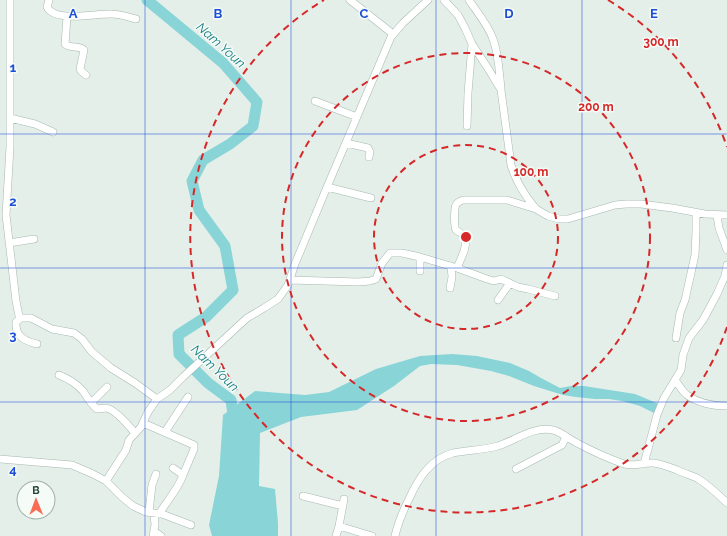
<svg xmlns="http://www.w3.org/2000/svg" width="727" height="536" font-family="Raleway,sans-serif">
<rect width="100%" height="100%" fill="#e4efe9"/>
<path fill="#89d4d7" d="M452,354L477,356L510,363L529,371L541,378L560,388L571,386H584L635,394L659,404L656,414L640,406L622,401L609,399H595L576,397L563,395L534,386L509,376L491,371L457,365L431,364L420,366L394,386L357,410L301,417L260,433L259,486L275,489L278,523V536H212L209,525L219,476L223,415L255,391L305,395L329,392L376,369L420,356Z"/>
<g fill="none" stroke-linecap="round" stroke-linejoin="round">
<path stroke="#89d4d7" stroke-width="11" d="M147,0L223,63L257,102L253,126L230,144L203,160L192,181L199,210L225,246L233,290L206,317L178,335L179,354L208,383L231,400L234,422"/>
<defs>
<path id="minor" d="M10,0V147L6,215L16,301L19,316L21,318H31L52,329L74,333L82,339L92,352L111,368L135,383L157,399
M49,0L47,7C55,23 96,13 112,14C120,14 128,17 136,19
M350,0L393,34
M444,0L458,15L465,28L472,44L489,70L501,90L511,165C516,182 525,196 536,209
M469,0C477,12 488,25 493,39C499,55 499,72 501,88
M67,17L65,44C71,49 79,45 84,50L80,69L81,71L86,75
M315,101L357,117
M10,118L35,124L53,132
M467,126L468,93L472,44
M346,143L368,148L370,152L369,157
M327,187L371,198
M717,215L719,228L727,250
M9,243L34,239
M457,268C460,260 468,247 465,238C464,233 459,233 456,230C454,227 454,208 456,205C457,202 460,201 463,200H507L536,209L548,216L559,219H568L615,205L626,204H641L672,208L705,214L727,215
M420,271V257
M290,280L358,282L370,281L376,279L382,263L390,253H402L420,257L457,268L487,279L494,281L501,279L518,287L528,289L555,296
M450,288L452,277L451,266
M498,300L510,283
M21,318L16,322C15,336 24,341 37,344
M676,338L680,313L685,300L695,255L696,231V213
M59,375C69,379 76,383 83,391C87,397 91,404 97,409C100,409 103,408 106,408C115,409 130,427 135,433
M675,380C679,385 682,391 687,395C698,403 714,406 727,406
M91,403L107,387
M143,423L194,445V449L183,475
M165,432L188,397
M0,459L72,465L93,474L106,481L122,497L133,506L146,512L162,514L191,525
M644,464L657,415L664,398L681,370L683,355L689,338L703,320L717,294L725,276L727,265
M516,469L562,445L566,437
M106,481L126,450L129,440L141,427L148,412L157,399L170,390L183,377L247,318L264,308L278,299L288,285L295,264L327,187L391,37L403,23L428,0
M303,496L343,506
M149,512L152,485L156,474
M159,514C167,501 178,489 183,475L173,468
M339,526L372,536
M154,531L161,536
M153,536L155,525L154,513
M336,536L339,526L344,499
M395,536C398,523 403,511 409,499C418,479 430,459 453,453C468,450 483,450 498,446C516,440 533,426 553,430C561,432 569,439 577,443C590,450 610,459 624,464C634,467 643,462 654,463C662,464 669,467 677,470C683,473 690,475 697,478C708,485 718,494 727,503"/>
</defs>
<use href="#minor" stroke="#a6b8b0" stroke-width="8"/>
<use href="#minor" stroke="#fff" stroke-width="7"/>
</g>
<path fill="none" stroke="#1d4ed8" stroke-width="1" stroke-opacity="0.55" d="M145,0V536M291,0V536M436,0V536M582,0V536M0,134H727M0,268H727M0,402H727"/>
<g fill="none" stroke="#d62828" stroke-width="2" stroke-dasharray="7 5">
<circle cx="466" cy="237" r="92"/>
<circle cx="466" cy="237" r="184"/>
<path d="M727 327A276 276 0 1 1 324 0M608 0A276 276 0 0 1 727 147"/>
</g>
<g text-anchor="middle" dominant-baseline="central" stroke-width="3" stroke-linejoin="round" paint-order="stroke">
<g font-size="13" font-style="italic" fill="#167d84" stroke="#f5fbf7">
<text transform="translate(221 45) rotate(42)">Nam Youn</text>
<text transform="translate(215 368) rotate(44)">Nam Youn</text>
</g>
</g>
<g font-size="13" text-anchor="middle" font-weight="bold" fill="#1d4ed8" stroke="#f5fbf7" stroke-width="3" stroke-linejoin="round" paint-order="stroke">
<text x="73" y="18">A</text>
<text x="218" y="18">B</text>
<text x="364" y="18">C</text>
<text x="509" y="18">D</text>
<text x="654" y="18">E</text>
<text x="13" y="72">1</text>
<text x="13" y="206">2</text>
<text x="13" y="340">3</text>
<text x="13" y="474">4</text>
</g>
<circle cx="466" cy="237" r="6" fill="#d62828" stroke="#f5fbf7" stroke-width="2"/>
<g font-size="12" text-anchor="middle" font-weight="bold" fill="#d62828" stroke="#f5fbf7" stroke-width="3" stroke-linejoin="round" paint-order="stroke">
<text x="661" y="46">300 m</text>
<text x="596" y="111">200 m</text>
<text x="531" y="176">100 m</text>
</g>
<g transform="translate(36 500) rotate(359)"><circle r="19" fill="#f5fbf7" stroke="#a1b1aa"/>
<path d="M0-3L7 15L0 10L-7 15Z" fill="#fc6c55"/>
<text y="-6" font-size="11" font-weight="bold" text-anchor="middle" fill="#224236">B</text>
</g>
</svg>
